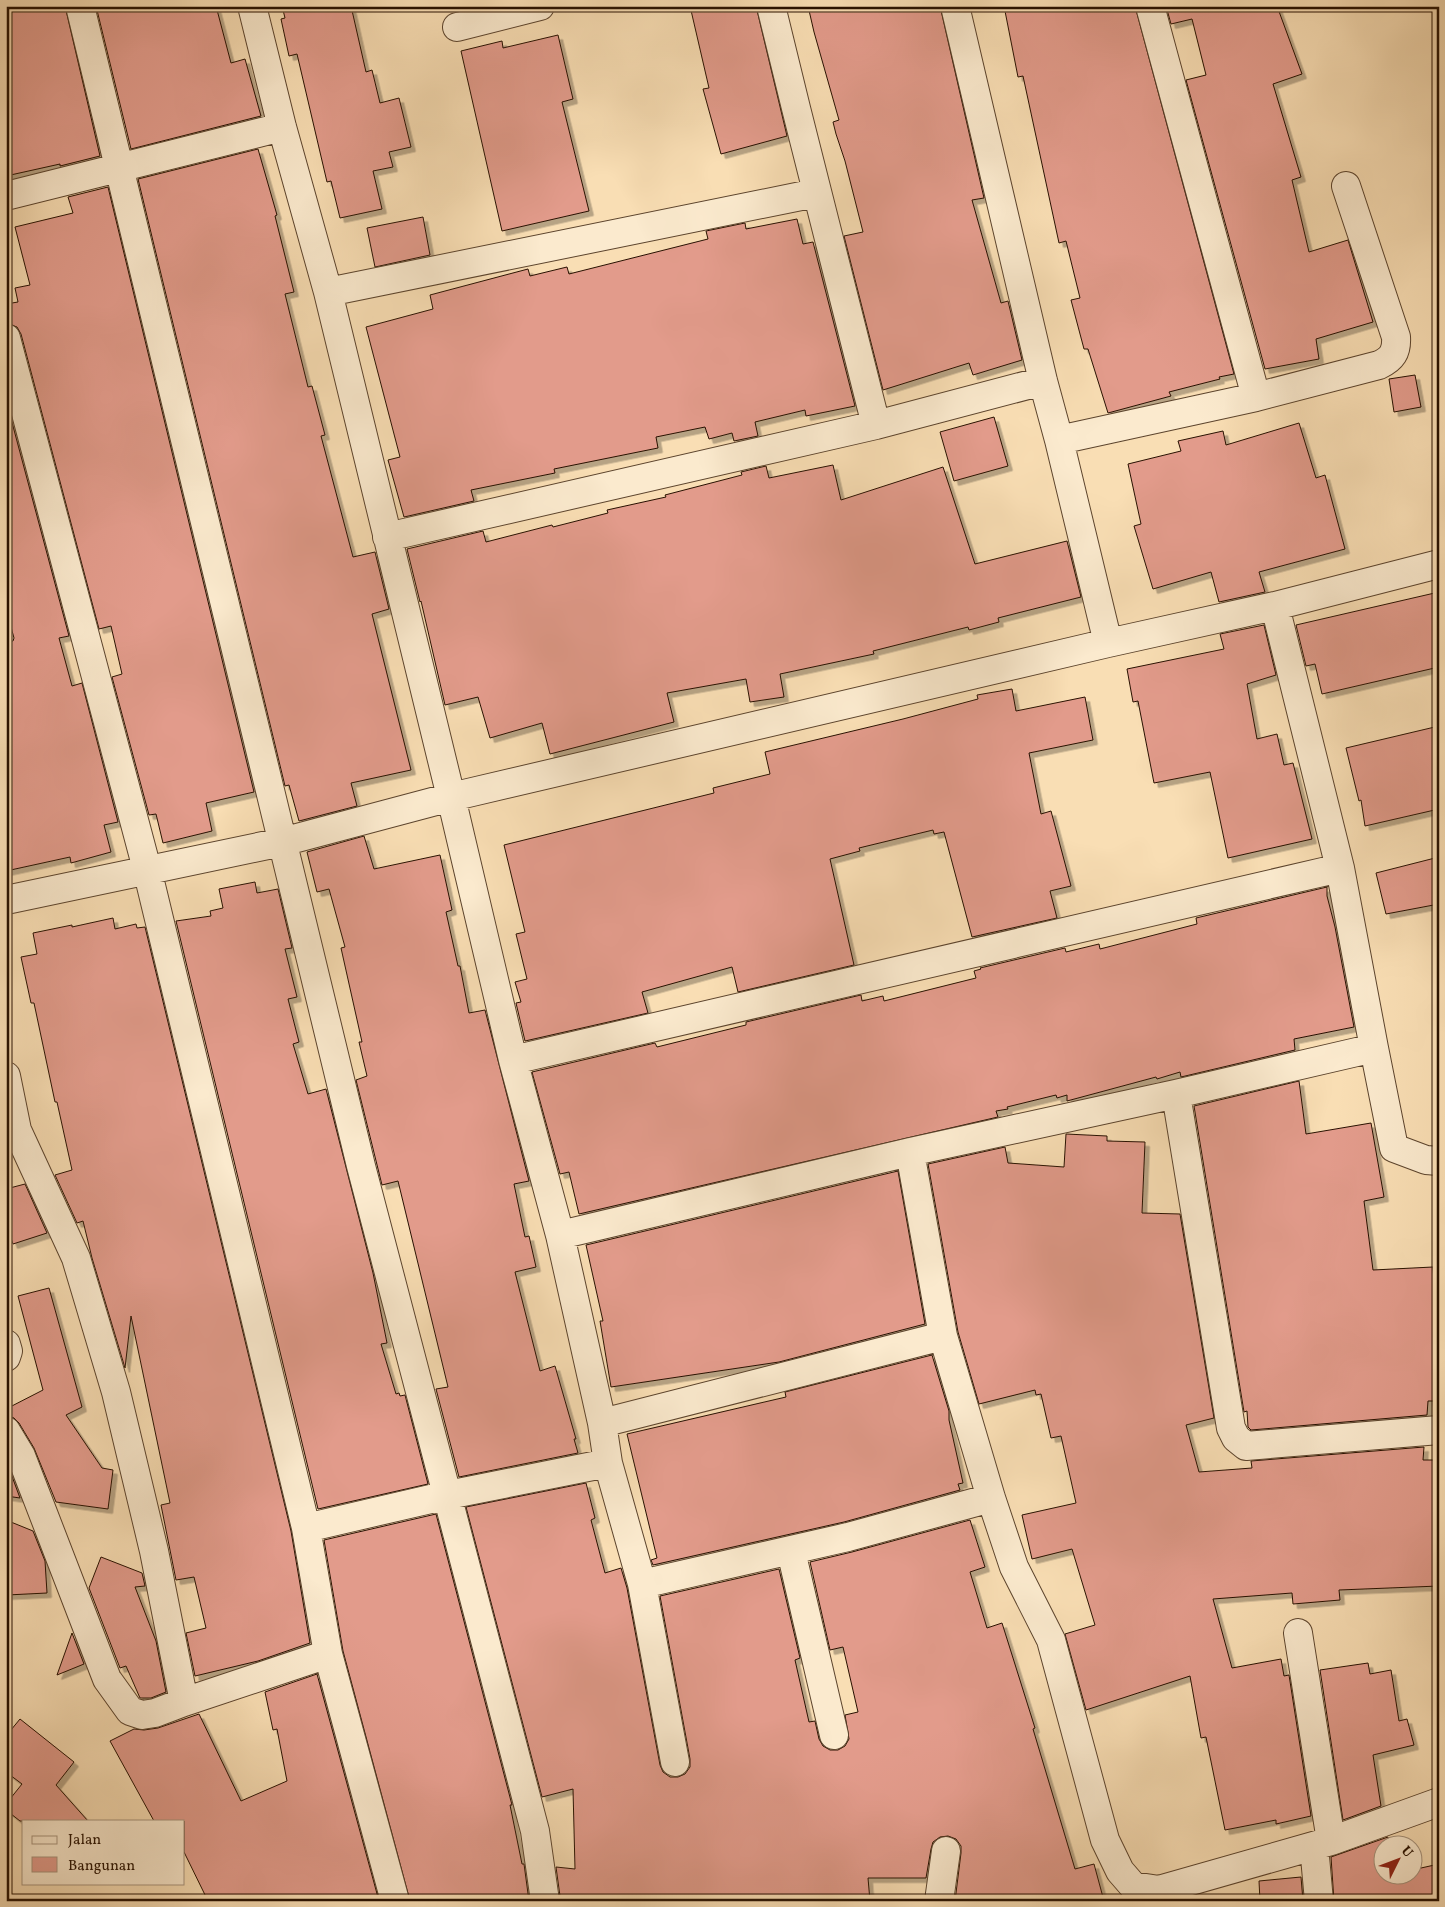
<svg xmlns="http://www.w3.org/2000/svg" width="1445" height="1907" font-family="Vollkorn,serif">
<defs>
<filter id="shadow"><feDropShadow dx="4.5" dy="4.5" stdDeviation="0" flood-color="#0004"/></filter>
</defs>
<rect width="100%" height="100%" fill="#f9deb4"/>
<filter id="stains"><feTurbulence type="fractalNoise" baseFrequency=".004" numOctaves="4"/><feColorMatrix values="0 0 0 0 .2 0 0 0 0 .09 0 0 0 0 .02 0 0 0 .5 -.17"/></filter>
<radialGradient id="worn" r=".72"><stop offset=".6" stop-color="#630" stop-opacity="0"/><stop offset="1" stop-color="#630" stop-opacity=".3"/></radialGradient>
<path fill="#e29b8b" stroke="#281100" filter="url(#shadow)" d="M26,6H65L100,156L60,166V164L6,176V11Z
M96,6H216L231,63L245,59L261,116L131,149Z
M282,6H351L366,72L372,70L380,103L399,98L411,147L389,152L393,167L373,171L382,209L340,218L331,181L327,182L297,54L289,56L281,19L285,18Z
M690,6H756L787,136L721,154L703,89L709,88Z
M808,6H940L984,198L972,200L1001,303L1008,301L1022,360L973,375L969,363L883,390L844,236L863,232L845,161L836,134L833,122L839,120L814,32Z
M1004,6H1135L1234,374L1219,377L1220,379L1169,392L1171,396L1108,413L1088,349H1084L1071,300L1080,298L1066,241L1059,243L1023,76L1018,77Z
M1166,6H1277L1302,74L1273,84L1301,177L1292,180L1309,252L1348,240L1373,322L1316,339L1319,359L1265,369L1186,80L1206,75L1192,19L1171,24Z
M558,35L573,99L562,102L589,211L502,231L461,51L502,41L503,48Z
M258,149L277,215L275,216L294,292L285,294L308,387L312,386L325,435L321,436L353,557L375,552L389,609L372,614L411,770L351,783L357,806L299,821L289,785L285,786L138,179Z
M108,187L254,792L206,803L212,831L163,843L156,814L149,815L112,677L122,674L111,626L99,629L21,334L17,327L6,323V304L18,302L15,288L30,285L15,227L73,213L68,197Z
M423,217L430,255L375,267L367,228Z
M797,219L803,244L813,242L855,406L806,416L805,410L755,422L758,436L734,441L732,433L709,439L705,427L656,437L658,448L554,469L555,473L471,490L474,501L404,517L388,460L400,457L366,327L433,309L430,295L528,269L530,276L567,267L569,274L708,239L706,231L745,223L746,229Z
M1415,375L1421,407L1394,412L1389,379Z
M6,400L69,636L59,638L72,686L82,683L118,822L104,825L111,852L71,863L70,857L6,871V642L13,641L14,638L6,609Z
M994,417L1008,466L954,481L940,432Z
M1299,423L1316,478L1325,475L1345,549L1259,572L1265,592L1219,602L1211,572L1153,589L1134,526L1141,524L1128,464L1181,451L1178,441L1223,431L1226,445Z
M833,465L841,500L943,467L975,564L1067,541L1081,597L998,618L999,622L969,630L968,627L873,651L874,654L780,674L784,697L750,702L746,679L667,693L674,722L550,754L542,723L490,738L478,697L445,705L421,601L420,602L407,549L483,531L486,542L552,525L553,527L608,513L607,510L666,497L665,495L742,475L741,472L766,466L769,478Z
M1439,592V667L1322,694L1315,664L1306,666L1296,625Z
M1264,625L1276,675L1247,684L1257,739L1277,734L1284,765L1293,763L1312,839L1228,858L1210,772L1154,783L1138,701L1133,702L1127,669L1224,649L1220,634Z
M1012,689L1016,711L1085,697L1093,740L1029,753L1041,814L1051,811L1071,886L1050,891L1057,918L972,937L944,832L934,834L933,830L859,848L860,851L830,859L854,965L738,992L732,967L642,992L648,1013L525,1041L516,1003L521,1002L515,982L527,979L516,934L525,932L504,845L714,793L713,788L770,774L765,752L903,719L978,699L977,695Z
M1439,726V809L1365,826L1361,800L1359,801L1346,748Z
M364,836L374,869L440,855L452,910L446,912L458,966H460L469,1013L485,1010L529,1181L514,1184L525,1237L529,1236L536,1267L515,1272L540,1371L555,1366L576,1439H574L578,1453L459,1477L436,1389L448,1387L398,1181L382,1185L356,1080L367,1076L359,1042H362L341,948L345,947L329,889L317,892L307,852Z
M1439,857V904L1386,914L1376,873Z
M255,882L257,893L278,889L292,948L285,949L297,997L288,999L299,1042L293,1044L308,1094L326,1089L373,1273L387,1343L381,1344L396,1394L399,1393L400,1396L405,1395L428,1484L318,1509L176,921L211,916L210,911L223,908L219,889Z
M1327,887V896L1335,927L1354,1027L1294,1039L1295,1050L1181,1077L1180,1072L1157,1079L1156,1077L1067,1101V1095L1057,1098L1056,1095L1007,1107L1008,1109L996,1111L998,1117L579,1214L569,1172L560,1174L532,1072L655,1043L657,1047L746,1025V1022L861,995L862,1001L883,996L884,1001L976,978L974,971L981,969L980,968L1065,948L1066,952L1099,944L1100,949L1197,924L1196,918Z
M113,918L115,929L136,924L137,928L145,927L291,1531L310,1643L258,1661L195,1676L186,1633L206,1628L194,1577L176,1580L161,1505L170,1503L131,1316L125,1368L92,1258L83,1221L77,1223L55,1175L72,1170L57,1102H55L34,1003H31L21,957L37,954L33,933L72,925V927Z
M1299,1081L1306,1134L1371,1123L1384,1197L1364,1201L1373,1270L1433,1267L1436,1310H1439V1401H1428L1427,1415L1251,1430L1248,1427L1247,1411L1244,1412L1194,1106Z
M1066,1134L1107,1136V1141L1145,1142L1142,1213L1180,1214L1214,1418L1186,1425L1199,1472L1252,1468L1251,1461L1424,1447L1423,1460H1439V1586L1339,1590L1340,1600L1293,1604L1292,1593L1213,1599L1232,1668L1281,1659L1284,1676L1289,1675L1311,1816L1276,1824V1820L1225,1830L1206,1737L1201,1738L1190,1676L1086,1710L1065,1634L1095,1625L1072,1549L1032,1559L1022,1515L1076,1503L1061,1436L1051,1438L1041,1394L1036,1395L1035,1390L979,1404L958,1332L928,1164L1005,1147L1008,1163L1064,1167Z
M898,1171L925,1324L779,1362L611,1387L600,1321H603L586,1245Z
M25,1184L47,1233L13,1244L6,1224V1189Z
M49,1288L82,1407L66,1415L102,1468L113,1470L108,1509L56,1502L34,1448L19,1423L14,1418L6,1415V1409L43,1390L18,1296Z
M932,1355L949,1411V1420L963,1483L958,1484L960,1490L844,1522L653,1565L651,1560L657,1558L627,1434L786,1397L785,1392Z
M6,1462L7,1463L20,1498L6,1496Z
M586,1483L595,1518L591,1520L605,1573L621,1568L627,1588L660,1765L663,1772L670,1777H678L685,1774L690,1767V1759L660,1596L779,1569L800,1658L795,1660L809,1722L815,1721L819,1739L823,1746L830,1750H838L845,1746L849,1739L845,1715L858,1712L843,1647L830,1650L810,1562L852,1552L970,1520L985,1567L970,1572L987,1628L1002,1623L1035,1728L1033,1729L1075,1869L1094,1864L1104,1901H955L961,1853V1846L956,1839L948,1836L940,1837L933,1842L931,1849L926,1878H868L870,1901H594L560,1896L556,1867L575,1869L573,1789L542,1797L466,1507Z
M436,1514L512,1805H510L522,1864H524L529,1901H410L343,1651L324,1540Z
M6,1520L33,1531L45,1561L47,1593L7,1595Z
M101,1557L142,1573L145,1586L135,1587L156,1641L166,1692L151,1698H140L126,1666L120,1668L89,1588Z
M72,1633L84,1664L57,1675Z
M1368,1663L1370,1674L1391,1670L1399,1721L1407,1719L1414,1745L1373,1755L1381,1806L1343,1820L1320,1670Z
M317,1674L379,1901H208L184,1852V1821H154L110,1741L134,1729L144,1730L158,1728L199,1714L241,1801L287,1781L277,1729L273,1730L265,1692Z
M20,1719L74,1762L56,1785L88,1821H20L6,1810V1804L22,1784L6,1772V1736Z
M1388,1837L1389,1844H1382V1874H1412V1870L1439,1864V1901H1334L1331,1857Z
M1301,1877L1303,1901H1260L1259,1881Z"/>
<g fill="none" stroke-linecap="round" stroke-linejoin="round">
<defs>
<path id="street" d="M80,6L361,1166L535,1831L545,1901
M252,6L282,127L328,292L451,797L513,1060L560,1235L602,1423L608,1463L642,1584L675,1762
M771,6C805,146 840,286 876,425
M955,6L1043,381L1059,440L1108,643
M1150,6L1256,397
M457,27L540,6
M6,196L282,127
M328,292L816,193
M6,338L147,869L306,1528L328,1654L395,1901
M1059,440L1256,397L1379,365C1392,359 1397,352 1396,337L1346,186
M387,537L876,425L1043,381
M6,900L282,842L451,797L1108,643L1275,606L1439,564
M1374,1048L1394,1148L1426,1160L1439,1161
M513,1060L1340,868L1275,606
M6,1076L17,1130L76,1258L116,1392L154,1551L184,1702
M1176,1094L1231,1428L1236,1438L1246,1446L1439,1430
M910,1152L943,1336L991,1498L1014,1567L1051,1640L1105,1840L1120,1871L1133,1886L1159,1890L1331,1841L1439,1802
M560,1235L910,1152L1176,1094L1374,1048L1340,868
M6,1344L8,1351L6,1357
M602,1423L943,1336
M6,1431L21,1456L107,1679L130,1711L142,1715L155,1713L184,1702L328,1654
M306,1528L448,1495L608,1463
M791,1551L834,1735
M642,1584L848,1537L991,1498
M1298,1633L1331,1841
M1314,1846L1319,1901
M939,1901L946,1851"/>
</defs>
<use href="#street" stroke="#5c442d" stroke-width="30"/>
<use href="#street" stroke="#fbeace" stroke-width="28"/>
</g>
<rect width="1445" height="1907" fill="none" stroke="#f9deb4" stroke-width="25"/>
<rect x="8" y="8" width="1430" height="1892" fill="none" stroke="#281100" stroke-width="2.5"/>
<rect x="12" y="12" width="1420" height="1882" fill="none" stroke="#281100"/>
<rect x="22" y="1820" width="162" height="65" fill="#fbeace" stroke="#a7937c"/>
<rect x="32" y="1836" width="25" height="8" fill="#fbeace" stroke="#a7937c"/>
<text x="68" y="1844" font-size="15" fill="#281100">Jalan</text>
<rect x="32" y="1857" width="25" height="15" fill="#e29b8b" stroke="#a7937c"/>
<text x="68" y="1870" font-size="15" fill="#281100">Bangunan</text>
<g transform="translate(1398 1860) rotate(48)"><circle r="24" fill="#fbeace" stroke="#a7937c"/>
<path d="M0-4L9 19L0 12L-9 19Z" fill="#8f2418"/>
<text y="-8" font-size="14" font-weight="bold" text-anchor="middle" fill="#281100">U</text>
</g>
<rect width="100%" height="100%" filter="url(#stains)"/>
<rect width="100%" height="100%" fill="url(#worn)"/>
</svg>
